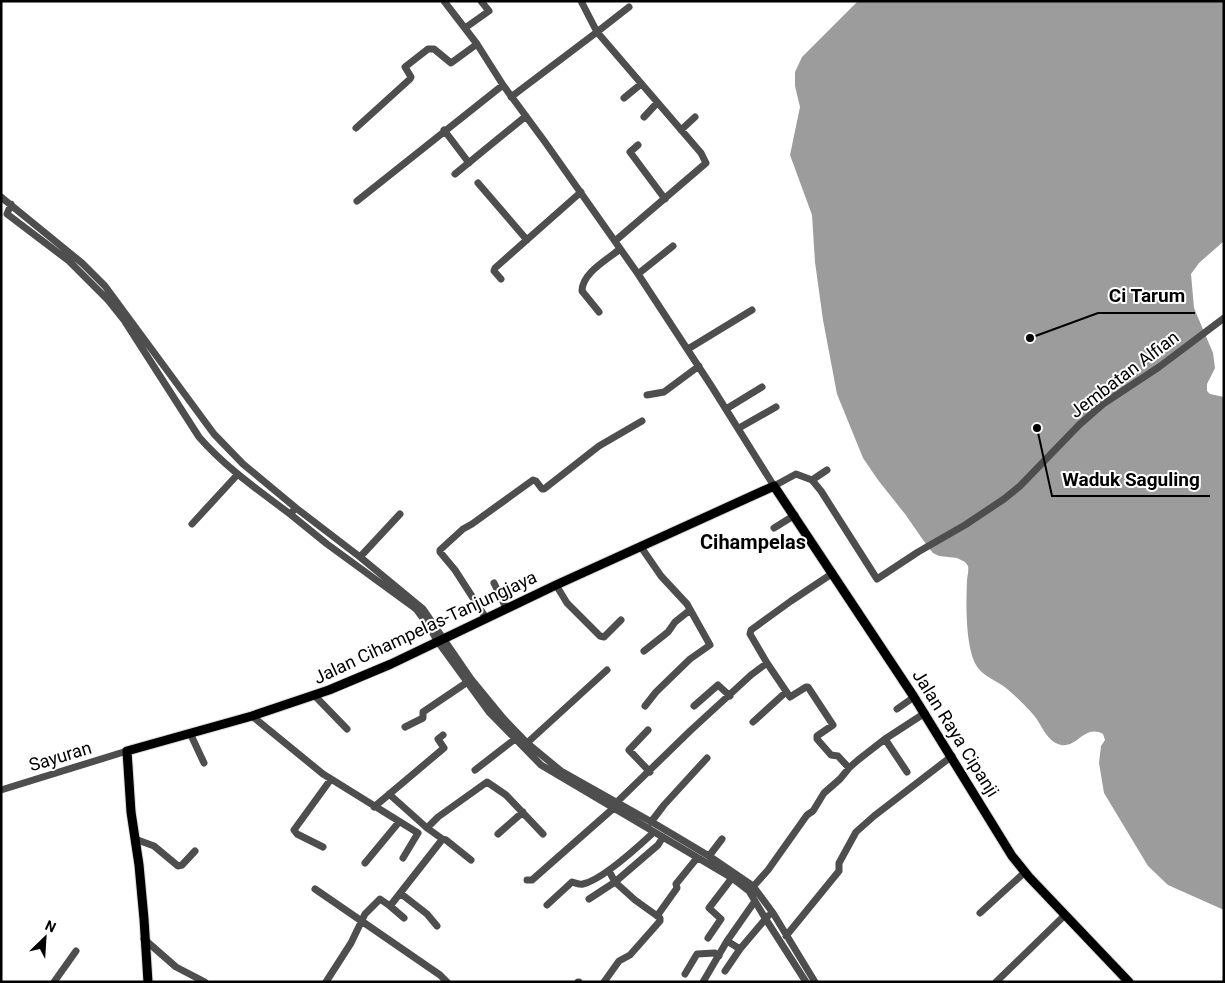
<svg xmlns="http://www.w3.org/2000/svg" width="1225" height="983" font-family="Roboto,sans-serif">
<rect width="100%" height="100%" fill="#fff"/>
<path fill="#9c9c9c" d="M858,1H1224V241L1199,263L1191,274L1194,308L1213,353L1215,368L1207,384V391L1210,394L1224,397V910L1168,885L1148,866L1104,793L1099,763L1101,746L1105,740L1103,734C1084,724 1078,748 1061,745C1045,741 1042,723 1031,712C1023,704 1015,695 1006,688C997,681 985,677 978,668C965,651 966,603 967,581C967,576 969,572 968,566L965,562L957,558L939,556L933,553L928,547L905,514L878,480L863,458L837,394L823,320L815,262L812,215L790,155L800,107L795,86V72L802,57Z"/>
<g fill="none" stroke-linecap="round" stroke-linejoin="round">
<defs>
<path id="major" d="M148,982L144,919L139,865L131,812L127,751L252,716L329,690L391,664L556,585L774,486L914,697L1012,856L1029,877L1129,982"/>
</defs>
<use href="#major" stroke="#dbdbdb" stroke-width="11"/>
<path stroke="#4e4e4e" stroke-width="7" d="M444,1L477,44L503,85L545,142L638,274L712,387L774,486L796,474L812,480L821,491L877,579L918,552L965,525L1004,499L1020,486L1079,425L1103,404L1159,367L1224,318
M465,28L489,11L481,1
M511,97L597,32L581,1
M624,98L641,84
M644,117L657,103
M356,128L410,79L411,77L405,67L428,49H434L451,63L477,44
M444,130L469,163
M681,130L695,117
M638,145L630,152L665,199
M455,174L526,116
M478,183L527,240
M1,197L82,263L105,286L214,434L243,464L296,508L290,514L327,544L416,609L428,625L438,642L489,712L541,765L732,878L749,891L765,918L806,982
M357,201L503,85
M11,204L7,214L69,261L108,300L124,320L199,437C225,467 258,490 290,514
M615,241L706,163L701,153L597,32L629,7
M638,274L673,246
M501,279L494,271L495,268L581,192
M599,312L582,291C582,273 607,260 620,249
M688,349L752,310
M647,395L664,392L699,366
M726,409L762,387
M739,428L776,407
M812,480L827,470
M296,508L360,557L423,609L471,679L503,718L527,743L561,771L657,825L709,856L753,886L773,913L815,982
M192,524L238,474
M774,528L795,515
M641,547L661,576L687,604L710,645L690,659L656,692L645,706
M360,557L400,514
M833,573L791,601L751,630L750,634L767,663L790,697L806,687H808L833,725L817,736V739L831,755L838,756L849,768
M494,583L506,608
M556,585L567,603L600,636L604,637L621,620
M486,618L455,570L440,552V550L463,529L472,524L533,480L536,481L542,489H544L599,446L642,421
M644,651L668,632L675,622L690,610
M315,696L347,729
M694,706L718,685L730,696
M897,709L914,697
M252,716L323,774L418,833L403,858
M753,722L786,692
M405,727L423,718V712L466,683
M648,730L629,750L650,772
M190,733L204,763
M885,739L907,772
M527,743L607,670
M475,770L515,739
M1,790L127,751
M389,794L427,828
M617,802L690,731L751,675L767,663
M374,807L444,748L438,739L443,735
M651,822L664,805L707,758
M498,834L523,812
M135,839L154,846L178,866L182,865L195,851
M442,839L446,840L471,860
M323,847L297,834L294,830L331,779
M709,856L722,839
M365,863L399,822
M527,880H532L616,806
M315,889L440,975L447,982
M751,889L768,870L807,815L813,811L824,793L840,779L849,768L858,760L885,739L925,713
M400,893L427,914L437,926
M589,899L615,882L609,871
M547,905L572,882C575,883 579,885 583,884C602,880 639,846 654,832
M390,906L404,918
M980,913L1025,872
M657,916L677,888L676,884L697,858
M786,936L839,871V863L856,832L874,816L952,756
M708,938L721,919L709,908L732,878
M144,939L176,967L205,982
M727,941L740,949
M725,971L740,949L768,916
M685,974L697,954L715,953L719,956
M54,982L76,951
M326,982L351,943L365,914L380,899L390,906L441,841V838L427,828L438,817L487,782L506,795L543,834
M578,982H579
M604,982L619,961L630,955L660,921V918L635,900L615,882L658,845L663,837
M703,982L727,941L755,901
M996,982L1065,915"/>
<use href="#major" stroke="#000" stroke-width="9"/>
</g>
<g text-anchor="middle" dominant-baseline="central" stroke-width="4" stroke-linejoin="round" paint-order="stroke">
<g font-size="18" fill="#000" stroke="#fff">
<text transform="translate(1124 374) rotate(-37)">Jembatan Alfian</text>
<text transform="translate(425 627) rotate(-25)">Jalan Cihampelas-Tanjungjaya</text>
<text transform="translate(956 733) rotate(58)">Jalan Raya Cipanji</text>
<text transform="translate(60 756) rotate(-17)">Sayuran</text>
</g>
<g font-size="20" font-weight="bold" fill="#000" stroke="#fff">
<text x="753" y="542">Cihampelas</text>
</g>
</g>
<path fill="none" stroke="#000" stroke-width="2" d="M1030 338L1098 313H1195M1037 428L1052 496H1210"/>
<g fill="#000" stroke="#fff" stroke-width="2">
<circle cx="1030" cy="338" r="5"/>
<circle cx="1037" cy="428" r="5"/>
</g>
<g font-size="19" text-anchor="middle" font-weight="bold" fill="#000" stroke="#fff" stroke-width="4" stroke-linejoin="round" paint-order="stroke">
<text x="1147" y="302">Ci Tarum</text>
<text x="1131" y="486">Waduk Saguling</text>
</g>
<rect width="1225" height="983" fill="none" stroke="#000000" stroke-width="5"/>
<g transform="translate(45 938) rotate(25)" stroke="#ffffff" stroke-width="4" paint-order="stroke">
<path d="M0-4L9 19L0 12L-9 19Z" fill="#000000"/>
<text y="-8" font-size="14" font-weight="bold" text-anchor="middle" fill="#000000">N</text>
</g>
</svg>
